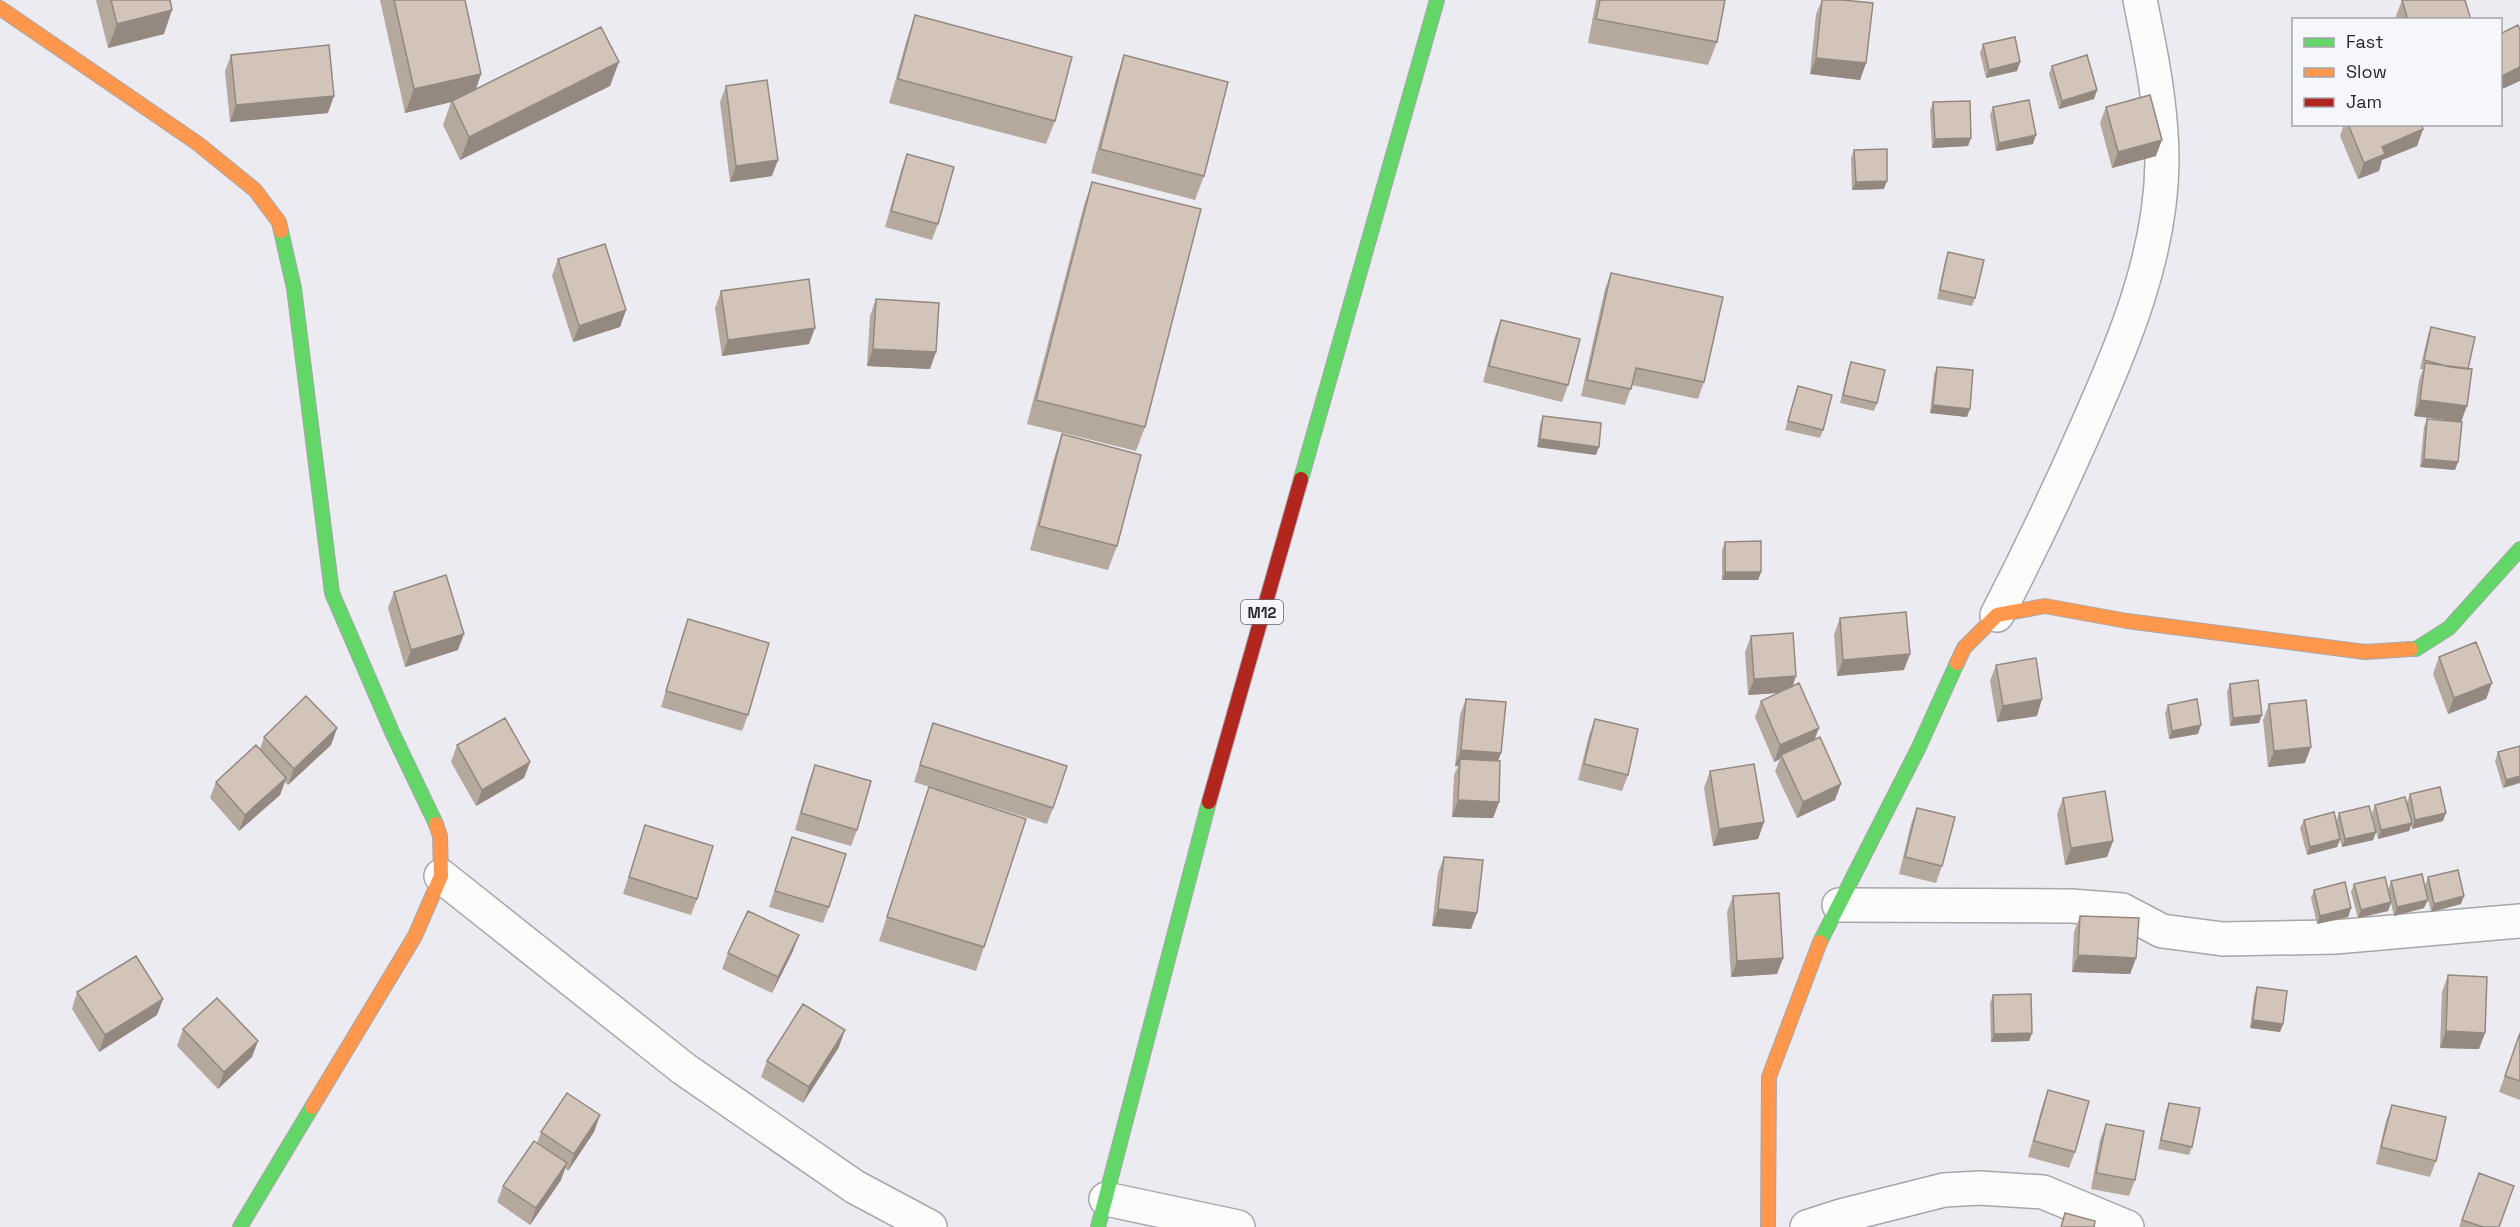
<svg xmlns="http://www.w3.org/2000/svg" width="2520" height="1227" font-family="'Space Grotesk',sans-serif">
<rect width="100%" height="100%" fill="#ebebf1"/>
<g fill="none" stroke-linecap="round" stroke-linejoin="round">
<defs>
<path id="street" d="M1997,615C2029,553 2059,490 2087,426C2124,343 2161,255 2162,162C2162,106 2151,54 2140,0
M441,876L684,1069L855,1187L930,1227
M1839,905L2071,906L2122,910L2162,931L2223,939L2335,937L2520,921
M1106,1199L1238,1227
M1807,1227L1841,1216L1944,1190L1980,1188L2043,1192L2127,1227"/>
<path id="fast" d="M281,231L294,288L332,593L392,732L436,824
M1301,479L1437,0
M2411,649H2416L2449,628L2520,549
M1820,942L1918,749L1957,663
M240,1227L312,1107
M1098,1227L1209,802"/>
<path id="slow" d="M0,8L197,143L255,190L279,222L281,231
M1957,663L1964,648L1997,615L2045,606L2127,621L2365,652L2411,649
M312,1107L415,936L441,876L440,836L436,824
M1768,1227L1769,1077L1820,942"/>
<path id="jam" d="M1209,802L1301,479"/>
</defs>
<use href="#street" stroke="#a6a6ab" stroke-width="36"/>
<use href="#fast" stroke="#a6a6ab" stroke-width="16"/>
<use href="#slow" stroke="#a6a6ab" stroke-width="16"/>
<use href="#jam" stroke="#a6a6ab" stroke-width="16"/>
<use href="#street" stroke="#fcfcfd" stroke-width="33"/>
<use href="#fast" stroke="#63d668" stroke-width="14"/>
<use href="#slow" stroke="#ff974d" stroke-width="14"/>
<use href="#jam" stroke="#b3261e" stroke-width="14"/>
</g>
<path fill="#b5a99e" d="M96,0H170L164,34L108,48Z
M380,0H465L481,74L476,89L610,86L460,160L443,125L451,102L405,113Z
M1596,0H1725L1717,42L1708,65L1588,43Z
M1822,0H1842L1866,63L1860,80L1810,74L1816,14Z
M2402,0L2471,20H2397L2396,16Z
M915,15L1055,121L1046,144L889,103L907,39Z
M1983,44L2020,62L2017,71L1986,78L1980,53Z
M231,55L328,113L230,122L225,71Z
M1124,55L1204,176L1195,200L1091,173L1116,79Z
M2052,66L2097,90L2094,99L2059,109L2049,74Z
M726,86L772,176L730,182L720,102Z
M1933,102L1971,138L1968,146L1932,148L1930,111Z
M1993,107L2033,144L1996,151L1990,115Z
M2106,107L2156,156L2112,168L2100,123Z
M2344,124H2348L2423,129L2417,146L2382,160L2379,171L2358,179L2340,136Z
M1854,150L1884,189L1852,190L1851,158Z
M907,154L938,224L932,240L885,227L901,171Z
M1092,182L1145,427L1136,451L1027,424L1084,205Z
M1948,252L1975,298L1972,306L1937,299L1945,261Z
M558,259L626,310L620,327L573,342L552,276Z
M1611,273L1704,382L1698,399L1632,385L1625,405L1581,396L1605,289Z
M721,291L809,344L722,356L715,308Z
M876,299L930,369L867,366L870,316Z
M1501,320L1568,385L1562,402L1483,382L1495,336Z
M2431,327L2468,369L2455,470L2420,467L2424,427L2427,419L2457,421L2414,416L2419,380L2423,369H2420L2428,335Z
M1851,362L1877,403L1874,411L1840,403L1848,370Z
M1937,367L1967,417L1930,413L1934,375Z
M1798,386L1823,430L1820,438L1785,430Z
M1543,416L1596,455L1537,447L1540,424Z
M1062,434L1117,546L1108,570L1030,550L1054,458Z
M1725,542L1761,572L1758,580H1722V550Z
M394,592L458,650L405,667L388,608Z
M1840,618L1904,670L1837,676L1834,635Z
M688,619L748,715L742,731L661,707L682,636Z
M1751,636L1793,686L1815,740L1835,800L1797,818L1775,771L1780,759L1774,762L1755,717L1761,701L1778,693L1748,695L1745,652Z
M2439,657L2492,683L2486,699L2448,714L2433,674Z
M1996,665L2037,716L1997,722L1990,681Z
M2230,684L2259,723L2230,726L2227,692Z
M1466,699L1498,761L1499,802L1493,818L1452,817L1454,775L1458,766H1455L1460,715Z
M2269,704L2305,763L2268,767L2263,720Z
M2168,705L2198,734L2169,739L2165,713Z
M1595,719L1628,775L1622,791L1578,780L1589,735Z
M933,723L1053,808L1047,824L914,782Z
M337,728L331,745L288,785L285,782L280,795L239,831L210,798L216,782L260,749L264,737Z
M457,745L530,762L524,778L476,806L451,762Z
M2520,746L2503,788L2495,761L2498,752Z
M815,765L857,830L851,846L795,830L809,781Z
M1710,771L1764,822L1758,839L1713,846L1704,788Z
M929,787L984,947L976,971L879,941L921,811Z
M2410,794L2443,821L2412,829L2411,824L2409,831L2378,839L2372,813L2375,805L2407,802Z
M2063,798L2113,841L2107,857L2065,865L2057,814Z
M1917,808L1942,866L1936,883L1899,874L1911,824Z
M2339,813L2376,832L2373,840L2342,847L2340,840L2337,847L2307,855L2300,828L2304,820L2336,821Z
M645,825L697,899L691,915L623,894Z
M792,837L829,907L823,923L769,907Z
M1444,857L1471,929L1432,926L1438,873Z
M2428,877L2461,904L2431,912L2425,886Z
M2391,881L2424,908L2394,916L2391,903L2388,911L2358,918L2351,892L2354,884L2388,890Z
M2314,890L2351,908L2348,917L2317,924L2311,898Z
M1733,896L1783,958L1777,974L1731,977L1727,912Z
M2080,916L2136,958L2130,974L2072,972L2074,932Z
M793,951L772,993L722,969L728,953Z
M2448,975L2479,1049L2440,1048L2442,992Z
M2257,987L2283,1024L2280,1032L2250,1028L2254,996Z
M77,992L163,999L157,1015L99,1052L72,1009Z
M1993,995L2032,1033L2029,1041L1991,1042L1990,1003Z
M183,1029L252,1057L218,1089L177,1046Z
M2520,1033V1100L2499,1092Z
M839,1047L803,1103L761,1077L767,1061Z
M2048,1090L2075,1152L2069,1168L2028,1157L2042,1107Z
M2169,1103L2192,1147L2189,1155L2158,1149L2166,1111Z
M2392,1105L2436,1161L2430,1177L2376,1164L2386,1121Z
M600,1115L594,1132L568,1171L565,1168L561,1180L530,1225L497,1202L503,1186L537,1143L541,1132Z
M2106,1124L2135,1180L2129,1196L2091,1189L2100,1140Z
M2479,1173L2499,1227H2459Z"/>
<path fill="#938981" d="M172,10L164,34L108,48L117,24Z
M1816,58L1866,63L1860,80L1810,74Z
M619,62L610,86L460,160L469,137Z
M2020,62L2017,71L1986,78L1989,70Z
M2520,67V81L2500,90V77Z
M481,74L473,97L405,113L414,89Z
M2097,90L2094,99L2059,109L2062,101Z
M334,96L328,113L230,122L236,105Z
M2423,129L2417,146L2382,160L2379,171L2358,179L2364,163L2382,147Z
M2036,135L2033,144L1996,151L1999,143Z
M1971,138L1968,146L1932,148L1935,139Z
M2162,140L2156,156L2112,168L2118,152Z
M778,160L772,176L730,182L736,166Z
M1887,181L1884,189L1852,190L1856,182Z
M626,310L620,327L573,342L579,326Z
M815,328L809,344L722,356L728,340Z
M873,349L936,352L930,369L867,366Z
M2420,400L2467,406L2461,422L2414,416Z
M1933,405L1970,409L1967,417L1930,413Z
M1540,439L1599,447L1596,455L1537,447Z
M2424,459L2458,462L2455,470L2420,467Z
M1725,572H1761L1758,580H1722Z
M464,634L458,650L405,667L411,650Z
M1910,654L1904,670L1837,676L1843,660Z
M1796,676L1791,692L1748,695L1754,679Z
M2492,683L2486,699L2448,714L2454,698Z
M2042,699L2037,716L1997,722L2003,706Z
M2262,715L2259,723L2230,726L2233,718Z
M2201,725L2198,734L2169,739L2172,731Z
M337,728L331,745L288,785L294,769Z
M1819,728L1813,744L1781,755L1780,759L1774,762L1780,745Z
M2311,747L2305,763L2268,767L2274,751Z
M1461,750L1501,753L1495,769L1460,759L1458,766H1455Z
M530,762L524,778L476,806L482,790Z
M2520,776V783L2503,788L2506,780Z
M286,778L280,795L239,831L245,815Z
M1841,784L1835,800L1797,818L1803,802Z
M1458,800L1499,802L1493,818L1452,817Z
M2446,813L2443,821L2412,829L2415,820Z
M1764,822L1758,839L1713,846L1719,829Z
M2412,823L2409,831L2378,839L2381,830Z
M2376,832L2373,840L2342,847L2345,839Z
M2340,839L2337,847L2307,855L2310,847Z
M2113,841L2107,857L2065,865L2071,848Z
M2464,896L2461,904L2431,912L2434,904Z
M2428,900L2424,908L2394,916L2397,907Z
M2391,902L2388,911L2358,918L2361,910Z
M2351,908L2348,917L2317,924L2320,916Z
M1438,909L1477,913L1471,929L1432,926Z
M799,935L793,951L772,993L778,977Z
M2078,955L2136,958L2130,974L2072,972Z
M1783,958L1777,974L1731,977L1737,961Z
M163,999L157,1015L99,1052L105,1035Z
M2253,1020L2283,1024L2280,1032L2250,1028Z
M845,1030L839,1047L803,1103L809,1087Z
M2446,1031L2485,1033L2479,1049L2440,1048Z
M2032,1033L2029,1041L1991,1042L1994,1034Z
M258,1041L252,1057L218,1089L224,1072Z
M600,1115L594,1132L568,1171L574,1154Z
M567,1163L561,1180L530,1225L536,1208Z"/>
<path fill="#d2c4b8" stroke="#938981" stroke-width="1.5" d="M111,0H170L172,10L117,24Z
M394,0H465L481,74L414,89Z
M1600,0H1725L1717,42L1596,19Z
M1822,0H1842L1873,3L1866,63L1816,58Z
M2402,0H2465L2471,20H2408Z
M915,15L1072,57L1055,121L898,79Z
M2518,25L2520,30V67L2500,77V34Z
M601,27L619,62L469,137L452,101Z
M2015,37L2020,62L1989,70L1983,44Z
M329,45L334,96L236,105L231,55Z
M1124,55L1228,82L1204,176L1100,149Z
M2087,55L2097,90L2062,101L2052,66Z
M767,80L778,160L736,166L726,86Z
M2150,95L2162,140L2118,152L2106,107Z
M2029,100L2036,135L1999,143L1993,107Z
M1970,101L1971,138L1935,139L1933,102Z
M2348,124H2421L2423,129L2382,147L2385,154L2364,163Z
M1887,149V181L1856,182L1854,150Z
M907,154L954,167L938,224L891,211Z
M1092,182L1201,209L1145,427L1036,400Z
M605,244L626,310L579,326L558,259Z
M1948,252L1984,260L1975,298L1940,290Z
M1611,273L1723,297L1704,382L1636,368L1631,389L1587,380Z
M809,279L815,328L728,340L721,291Z
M876,299L939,303L936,352L873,349Z
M1501,320L1580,339L1568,385L1489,366Z
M2431,327L2475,337L2468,369L2450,367L2424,360Z
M1851,362L1885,370L1877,403L1843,395Z
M2425,363L2472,369L2467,406L2420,400Z
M1937,367L1973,370L1970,409L1933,405Z
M1798,386L1832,395L1823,430L1788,421Z
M1543,416L1601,423L1599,447L1540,439Z
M2427,419L2462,422L2458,462L2424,459Z
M1062,434L1141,455L1117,546L1039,526Z
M1761,541V572H1725V542Z
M446,575L464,634L411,650L394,592Z
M1906,612L1910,654L1843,660L1840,618Z
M688,619L769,643L748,715L666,691Z
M1793,633L1796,676L1754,679L1751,636Z
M2476,642L2492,683L2454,698L2439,657Z
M2036,658L2042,699L2003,706L1996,665Z
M2258,680L2262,715L2233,718L2230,684Z
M1799,683L1819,728L1780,745L1761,701Z
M306,696L337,728L294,769L264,737Z
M1466,699L1506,702L1501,753L1461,750Z
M2197,699L2201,725L2172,731L2168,705Z
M2306,700L2311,747L2274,751L2269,704Z
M505,718L530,762L482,790L457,745Z
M1595,719L1638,729L1628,775L1584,764Z
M933,723L1067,766L1053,808L920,765Z
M1820,737L1841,784L1803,802L1781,755Z
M256,745L286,778L245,815L216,782Z
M2520,746V776L2506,780L2498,752Z
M1460,759L1500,761L1499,802L1458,800Z
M1754,764L1764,822L1719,829L1710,771Z
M815,765L871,781L857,830L801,813Z
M929,787L1026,819L984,947L887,917Z
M2440,787L2446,813L2415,820L2410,794Z
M2105,791L2113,841L2071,848L2063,798Z
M2405,797L2412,823L2381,830L2375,805Z
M2369,806L2376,832L2345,839L2339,813Z
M1917,808L1955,817L1942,866L1905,857Z
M2334,812L2340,839L2310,847L2304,820Z
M645,825L713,846L697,899L629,877Z
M792,837L846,854L829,907L775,891Z
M1444,857L1483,860L1477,913L1438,909Z
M2458,870L2464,896L2434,904L2428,877Z
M2422,874L2428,900L2397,907L2391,881Z
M2385,877L2391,902L2361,910L2354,884Z
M2345,882L2351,908L2320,916L2314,890Z
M1779,893L1783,958L1737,961L1733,896Z
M748,911L799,935L778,977L728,953Z
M2080,916L2139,918L2136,958L2078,955Z
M136,956L163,999L105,1035L77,992Z
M2448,975L2487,977L2485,1033L2446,1031Z
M2257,987L2287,991L2283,1024L2253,1020Z
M2031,994L2032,1033L1994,1034L1993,995Z
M217,998L258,1041L224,1072L183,1029Z
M803,1004L845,1030L809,1087L767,1061Z
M2520,1033V1081L2505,1076Z
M2048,1090L2089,1101L2075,1152L2034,1141Z
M567,1093L600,1115L574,1154L541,1132Z
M2169,1103L2200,1108L2192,1147L2161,1140Z
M2392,1105L2446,1117L2436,1161L2381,1147Z
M2106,1124L2144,1131L2135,1180L2096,1173Z
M534,1141L567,1163L536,1208L503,1186Z
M2479,1173L2514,1186L2499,1227H2483L2462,1220Z
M2065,1213L2095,1221L2094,1227H2061Z"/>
<g text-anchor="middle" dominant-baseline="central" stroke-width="4.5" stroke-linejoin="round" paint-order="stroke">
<rect fill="#f6f6fd" stroke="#66666b" stroke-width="1.5" x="1241" y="600" width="42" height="24" rx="4.5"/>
<g font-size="15" font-weight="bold" fill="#28282c">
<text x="1262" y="612">M12</text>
</g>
</g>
<rect x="2292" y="18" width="210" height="108" fill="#f6f6fd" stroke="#a4a4a9" stroke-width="1.5"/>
<rect x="2304" y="38" width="30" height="9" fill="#63d668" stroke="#a4a4a9" stroke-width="1.5"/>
<text x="2346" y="48" font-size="18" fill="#28282c">Fast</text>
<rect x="2304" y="68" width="30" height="9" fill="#ff974d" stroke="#a4a4a9" stroke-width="1.5"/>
<text x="2346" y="78" font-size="18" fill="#28282c">Slow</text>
<rect x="2304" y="98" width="30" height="9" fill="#b3261e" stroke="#a4a4a9" stroke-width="1.5"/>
<text x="2346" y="108" font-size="18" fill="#28282c">Jam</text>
</svg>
